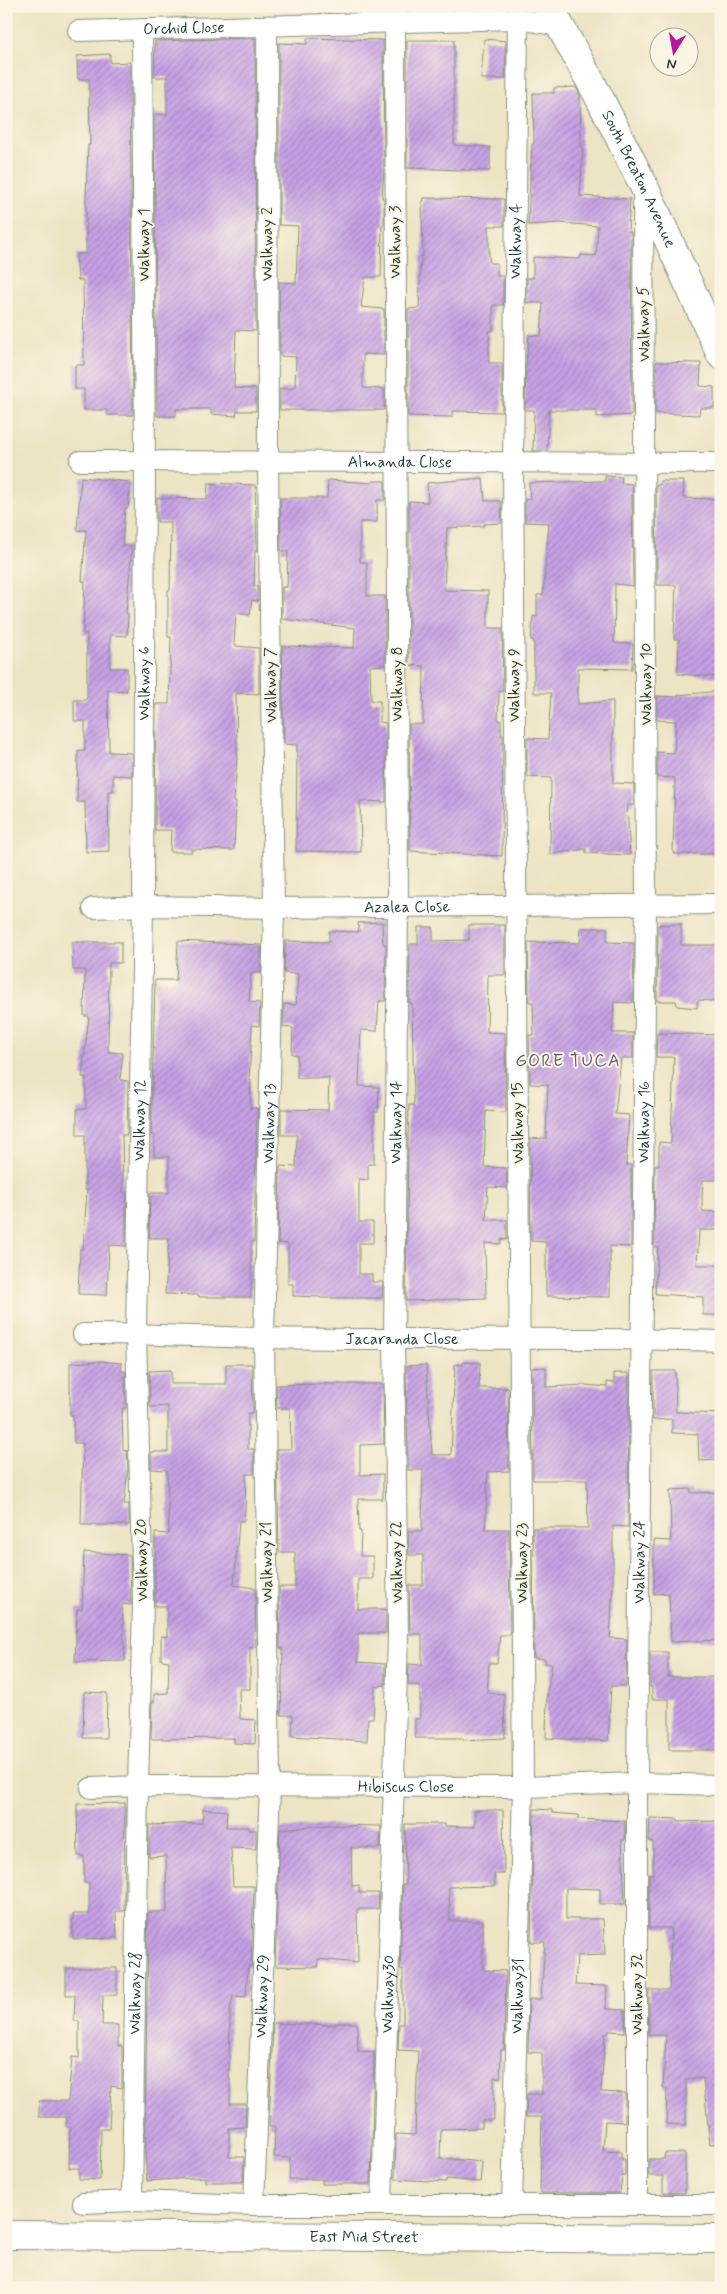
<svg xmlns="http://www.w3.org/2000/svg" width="727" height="2294" font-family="Mynerve,sans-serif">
<defs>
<pattern id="building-hatch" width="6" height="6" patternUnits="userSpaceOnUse" patternTransform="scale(1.25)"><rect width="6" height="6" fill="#c7a1e6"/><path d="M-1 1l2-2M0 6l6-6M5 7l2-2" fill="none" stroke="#a184bb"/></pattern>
</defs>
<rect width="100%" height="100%" fill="#fcf5e5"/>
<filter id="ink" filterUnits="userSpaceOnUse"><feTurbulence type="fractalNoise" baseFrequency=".02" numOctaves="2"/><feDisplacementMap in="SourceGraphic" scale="10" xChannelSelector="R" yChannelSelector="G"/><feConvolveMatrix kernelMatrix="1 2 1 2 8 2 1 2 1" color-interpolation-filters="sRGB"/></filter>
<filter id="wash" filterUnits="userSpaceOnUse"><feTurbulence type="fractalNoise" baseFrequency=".0096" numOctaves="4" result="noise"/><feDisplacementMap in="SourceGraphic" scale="20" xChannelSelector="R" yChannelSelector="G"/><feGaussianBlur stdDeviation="1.12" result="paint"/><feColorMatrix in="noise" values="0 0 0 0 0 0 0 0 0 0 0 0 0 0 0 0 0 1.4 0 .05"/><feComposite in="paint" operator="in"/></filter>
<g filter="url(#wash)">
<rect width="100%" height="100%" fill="#ede4c4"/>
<g id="blocks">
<path fill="url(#building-hatch)" d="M255,38L256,331L236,330L234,388L256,389V411H237L236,416L211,414V409H176V416H157L154,114L167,115V77H154L155,41Z
M307,38L383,40L384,168L382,198H384V225H382L381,277H365L361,307L384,309V355L363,354V388L384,389V410H280V389L295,388L296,357L280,356L279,282L296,283L298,226L279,225V43L307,44Z
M484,39L506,41L505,79H481Z
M407,40H454V145L490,147V171L407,168Z
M110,54V63L130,62L133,415H107V410H84V389H75V365H84L83,280H78L76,254H86V198L88,145H90L89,79H78L77,56Z
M576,87L580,95L581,147H583L580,196L630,199L628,232H631L632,415L597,417V410H549L547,451H533L534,410H525L526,364L529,335L541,336L543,303H527V278H533V257L580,259L581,255L596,256L598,226L560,223L528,225L532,144H534L533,93H554V88Z
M424,198L504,199V226H489V256L490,263H497V276H503V305H493V331H489V363H502V412L452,411V417L408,416V309L419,308L421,256H423L422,201H424Z
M656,362L701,363L700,386L714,387V408H700L699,415L656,413Z
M605,476L622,477L621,483L632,484L633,586L615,584L614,643L633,644L632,669L578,668V704L613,701V783L634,784V805H627L630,855L586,853V849L550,854L551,778L527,777V738L548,739L551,693H534V641L531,640L533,616L537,617V595H543L549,523L525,522V500L530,499L529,483L605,481Z
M81,477L130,482L128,508H125L122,546H132L126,613L128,614L127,636L110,635V668H127V691L108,690L109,752L132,753V776L113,775V791H108L109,851L86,852L85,802H77L78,751H85V721H74V700H85L87,698V634H83L85,582L82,581L86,530H77Z
M483,478L485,501H501L502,523L484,524V526L447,528L444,590L488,591V628H502L503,691H499L498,720H501V735H503L502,856L410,851L409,724H423L424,666L409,665V501L428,502L427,483Z
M328,480L372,483V481H385V500H377V522H360V562H367V596H385V665L370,666L371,701H380V722L386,723V802L360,801L361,852L296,851L297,745L284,744L282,646L354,648L355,628L282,619V587H287L288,551H281L280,498H327Z
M660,481H684L683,498L721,499V677L678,674L679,639H674L676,585H657L656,485H660Z
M208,483L255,485L257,550H255L254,586H258V601L252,600L250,615L236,613L234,644H236V646L259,648V694L236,693L237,756L234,802H236L234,850L192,849V852H170L171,830H155L156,704H169L171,637H168V590H170L171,522H157V498L207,499Z
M721,691V854H673L675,778L657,777V752L674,753L676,721L657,720V696L678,697V695Z
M382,922L383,944H386L385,1001H379L377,1031L361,1030L359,1086L379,1087L378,1112H374V1164H368V1180L359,1179V1222H373V1243H359V1274H372V1282H383L382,1298H321L320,1297L293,1296V1284H288V1244L278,1243L280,1166L296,1167L297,1135H281V1109L328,1110L329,1078H297V1055L292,1054L293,1028L283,1027L284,1004L296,1005L298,974L284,973L285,941L329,942V931L359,932L358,923Z
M681,924V945H721V1002L700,1000L697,1002V1008L677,1006L676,1001H657L658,925Z
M469,925H505V975H488L487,1032L505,1033L506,1112L486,1111L484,1167L506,1168L507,1188L488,1187L486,1220H507V1240L501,1239V1244L485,1243L486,1298L406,1301L408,1139L409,1105H414L412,1003H409L410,944H418V927H433V941L469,940Z
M581,928H607V942L634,943L633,1001L632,1003L614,1002L612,1033H633V1058H621L615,1114L629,1115L626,1165H631V1247L610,1246V1297L546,1296V1242L531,1241L530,1139L546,1138L548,1085L530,1084L529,1035H534L533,1002H529L528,942L580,943Z
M178,941L261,945V973H251L249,1002L260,1003L259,1026L252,1025L249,1080H251L250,1108H257L254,1242H251V1297H199V1295L165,1294L169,1238H149L150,1193H169V1157H154V1135H151L155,980H176Z
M72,942H121V963H109L108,1052L123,1053L120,1080L128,1081L127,1135H122L123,1192H126V1246L109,1245L107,1295L78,1294L80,1249H83L87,1190H85V1135H77V1109H86V1077H82L89,1016H84L85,970H73Z
M657,1033L721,1035V1180H703L702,1195V1211L721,1212V1230H699L697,1265H721V1315H703V1297L655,1294L658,1247H654L655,1165H659V1142L671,1143L674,1057H656Z
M100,1361L122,1363L121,1371H125L126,1408H122L123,1450L127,1451L128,1469L124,1504H129V1525H81L83,1443H74L73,1415H70V1363Z
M463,1362L480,1363L479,1388H508L509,1471L488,1472L485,1529H509L510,1635H500L497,1663H489L487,1693L504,1694L505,1738L463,1740V1738H415V1719H420V1685H408L409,1664L422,1665V1634H410L409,1585H423V1555H409L408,1531H422L423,1470H408L406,1366L426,1365L432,1455H451L455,1364L463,1365Z
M226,1364H252L253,1409L252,1413H248V1449H254V1474H246L245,1509L244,1521H239L234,1585L255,1588L256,1647H250V1689H239L240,1719L256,1720L255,1744L234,1743V1738L151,1739L152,1702H154V1694L168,1693L169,1661L161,1660V1636L167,1637V1606H155V1533L169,1534L167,1470L151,1469V1452H168V1406L150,1407L149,1371L171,1370V1384H226Z
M546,1367V1387L585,1385L607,1387V1382L614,1383V1373H629L628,1527L613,1526V1582L610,1638L627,1639L626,1686H611L608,1741L546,1738L547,1693L552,1664L545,1663V1659L534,1658L533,1528H588L587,1480H533L532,1368Z
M653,1371H675L676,1412L721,1414V1460L699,1461L698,1434L672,1433V1419L653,1420Z
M323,1384H383L384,1444L360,1445V1475L383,1474V1499H358L359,1531H361L360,1556H373V1579H358V1609H386V1633H358V1662L385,1664V1685L375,1687L373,1718H368L367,1741L292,1736L293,1715H281L283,1648H280L279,1587H295V1552H279L277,1449H291L290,1408H277L276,1385Z
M691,1489V1493L721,1492V1640L671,1642L669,1593L654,1594V1540L671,1541L670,1490Z
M84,1552L130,1555L131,1605L122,1604L125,1661L75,1662L77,1609H82Z
M650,1652H668V1677H721V1750H669V1699H652V1687H650Z
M84,1692L107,1693L106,1738H83Z
M125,1803L124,1911H116L117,1938L73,1939V1914H89V1883H84V1856H78L77,1804Z
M203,1809L227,1811L226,1827H249V1830H256V1849L231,1848L233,1886H254L251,1966H248L246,1997L233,1996L230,2011L229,2079H230V2104H246L245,2127L229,2128V2157H244L243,2182H205V2177L147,2181L145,2152L148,1912H167L166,1856L149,1857V1825L202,1823Z
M534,1809L552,1810V1813L578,1815V1819L625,1821V1840H622L625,1904H600V1889L566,1888V1919H603L605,1955L577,1956L575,1985L607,1986L606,2009L625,2010V2032L609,2031L608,2034H605L601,2092L625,2093V2122L605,2121L603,2151L621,2152V2159H625V2176H622L620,2193H540L542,2117H526L527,2094H542V2053L528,2052L529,1999H541L545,1942H531Z
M475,1810H503L504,1874H494L495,1886L449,1887L450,1921H483V1970L506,1971L504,2050H501L500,2078L494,2077V2120H482V2128L441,2129L440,2158L482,2162L480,2182L446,2179V2182L395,2179L396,2134L415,2135L418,2051L398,2050L399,2024H403V1969H400L403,1884H406L405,1824H445V1826L475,1827Z
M650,1818L678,1819V1822L721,1821V2143L710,2144L703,2078L686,2079V2125L666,2124L667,2088H663L666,2035H649V1990H669L671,1928H649V1874H653V1842L649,1841Z
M328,1825L381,1826L380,1848H351L352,1886L359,1885V1893H379L378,1909H357L358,1963L318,1959V1967L275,1966L280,1829Z
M66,1968H117V1995H103L102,2025H118V2046H122V2088L111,2086L109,2129H101L100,2180L79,2179V2168H69L70,2127H66L67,2117H39V2101H68L72,2057L79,2058V2021H74L75,1995H66Z
M273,2023L335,2025V2023H357L358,2051L374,2052L371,2184H322V2179H289L290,2158L274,2157L275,2127H269Z
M665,2153H685V2193H663V2176H649V2159H664Z"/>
</g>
</g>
<g filter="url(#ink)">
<use href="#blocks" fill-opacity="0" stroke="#86907c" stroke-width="1"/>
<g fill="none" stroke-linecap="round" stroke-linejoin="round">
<defs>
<g id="street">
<path id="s1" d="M78,31L518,19L559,26"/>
<path id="s2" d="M80,461L721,463"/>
<path id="s3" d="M93,908L143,906L274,908L721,904"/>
<path id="s4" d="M83,1334C143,1333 203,1337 264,1338C416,1341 569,1336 721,1341"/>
<path id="s5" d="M91,1788L138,1786L523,1787L637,1783L721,1785"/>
<path id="s6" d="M132,2201L138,1786L143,1603L136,1333L143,906L145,461L142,29"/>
<path d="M83,2203L132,2201L254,2205H721"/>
<path id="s7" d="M382,2204L398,1634L394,1338L398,906L395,22"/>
<path id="s8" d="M637,2204V1783L646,904L643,191"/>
<path id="s9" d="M254,2205L270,1787L264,1338L274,908L268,462L267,26"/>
<path id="s10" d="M512,2205L523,1787L513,463L518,19"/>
</g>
<g id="secondary">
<path id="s11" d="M549,6L598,95L643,184L721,355"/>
<path id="s12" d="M6,2235L721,2239"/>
</g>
</defs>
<use href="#street" stroke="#86907c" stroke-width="22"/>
<use href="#secondary" stroke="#86907c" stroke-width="30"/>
<use href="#street" stroke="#fff" stroke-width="20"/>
<use href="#secondary" stroke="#fff" stroke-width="28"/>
</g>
</g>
<g text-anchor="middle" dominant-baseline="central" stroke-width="4" stroke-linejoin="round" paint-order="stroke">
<g font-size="16" fill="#1f3d34" stroke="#fcf5e5">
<text stroke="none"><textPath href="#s1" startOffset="106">Orchid Close</textPath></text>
<text stroke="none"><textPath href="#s11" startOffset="195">South Breaton Avenue</textPath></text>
<text stroke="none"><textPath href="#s10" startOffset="1964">Walkway 4</textPath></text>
<text transform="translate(395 242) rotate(-90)">Walkway 3</text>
<text transform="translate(267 244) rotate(-90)">Walkway 2</text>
<text transform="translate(144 245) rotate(-90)">Walkway 1</text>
<text transform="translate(644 324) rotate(-91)">Walkway 5</text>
<text stroke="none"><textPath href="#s2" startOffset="320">Almanda Close</textPath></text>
<text stroke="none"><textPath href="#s6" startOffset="1518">Walkway 6</textPath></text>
<text transform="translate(397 684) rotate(-90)">Walkway 8</text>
<text transform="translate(646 684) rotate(-90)">Walkway 10</text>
<text transform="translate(271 685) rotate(-91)">Walkway 7</text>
<text transform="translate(514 685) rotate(-90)">Walkway 9</text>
<text stroke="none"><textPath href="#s3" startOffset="314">Azalea Close</textPath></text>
<text stroke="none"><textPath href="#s6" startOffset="1081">Walkway 12</textPath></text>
<text stroke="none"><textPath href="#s7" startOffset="1082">Walkway 14</textPath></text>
<text stroke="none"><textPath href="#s8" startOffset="1082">Walkway 16</textPath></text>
<text stroke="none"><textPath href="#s9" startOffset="1082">Walkway 13</textPath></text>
<text transform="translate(518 1123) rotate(-91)">Walkway 15</text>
<text stroke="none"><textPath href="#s4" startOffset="319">Jacaranda Close</textPath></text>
<text transform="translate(142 1560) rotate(-91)">Walkway 20</text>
<text stroke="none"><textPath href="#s8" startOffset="642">Walkway 24</textPath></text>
<text transform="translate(267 1562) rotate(-91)">Walkway 21</text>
<text transform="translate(397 1562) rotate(-91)">Walkway 22</text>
<text transform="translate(522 1563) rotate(-90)">Walkway 23</text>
<text stroke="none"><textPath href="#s5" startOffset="315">Hibiscus Close</textPath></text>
<text stroke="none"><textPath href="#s6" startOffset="208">Walkway 28</textPath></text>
<text transform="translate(637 1994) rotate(-90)">Walkway 32</text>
<text stroke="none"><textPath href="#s7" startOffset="210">Walkway30</textPath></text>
<text stroke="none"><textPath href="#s9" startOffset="209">Walkway 29</textPath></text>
<text stroke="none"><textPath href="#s10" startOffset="209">Walkway31</textPath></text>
<text stroke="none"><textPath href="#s12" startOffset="358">East Mid Street</textPath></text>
</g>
<g font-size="18" letter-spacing="1" fill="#5a6072" stroke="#fcf5e5">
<text x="568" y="1061">GORE TUCA</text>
</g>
</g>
<rect width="727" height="2294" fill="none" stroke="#fcf5e5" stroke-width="25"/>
<g transform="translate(674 52) rotate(191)"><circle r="24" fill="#fcf5e5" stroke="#a4ab9e"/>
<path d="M0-4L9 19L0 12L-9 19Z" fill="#b5179e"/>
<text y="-8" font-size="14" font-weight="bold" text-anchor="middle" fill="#1f3d34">N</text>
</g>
</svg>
